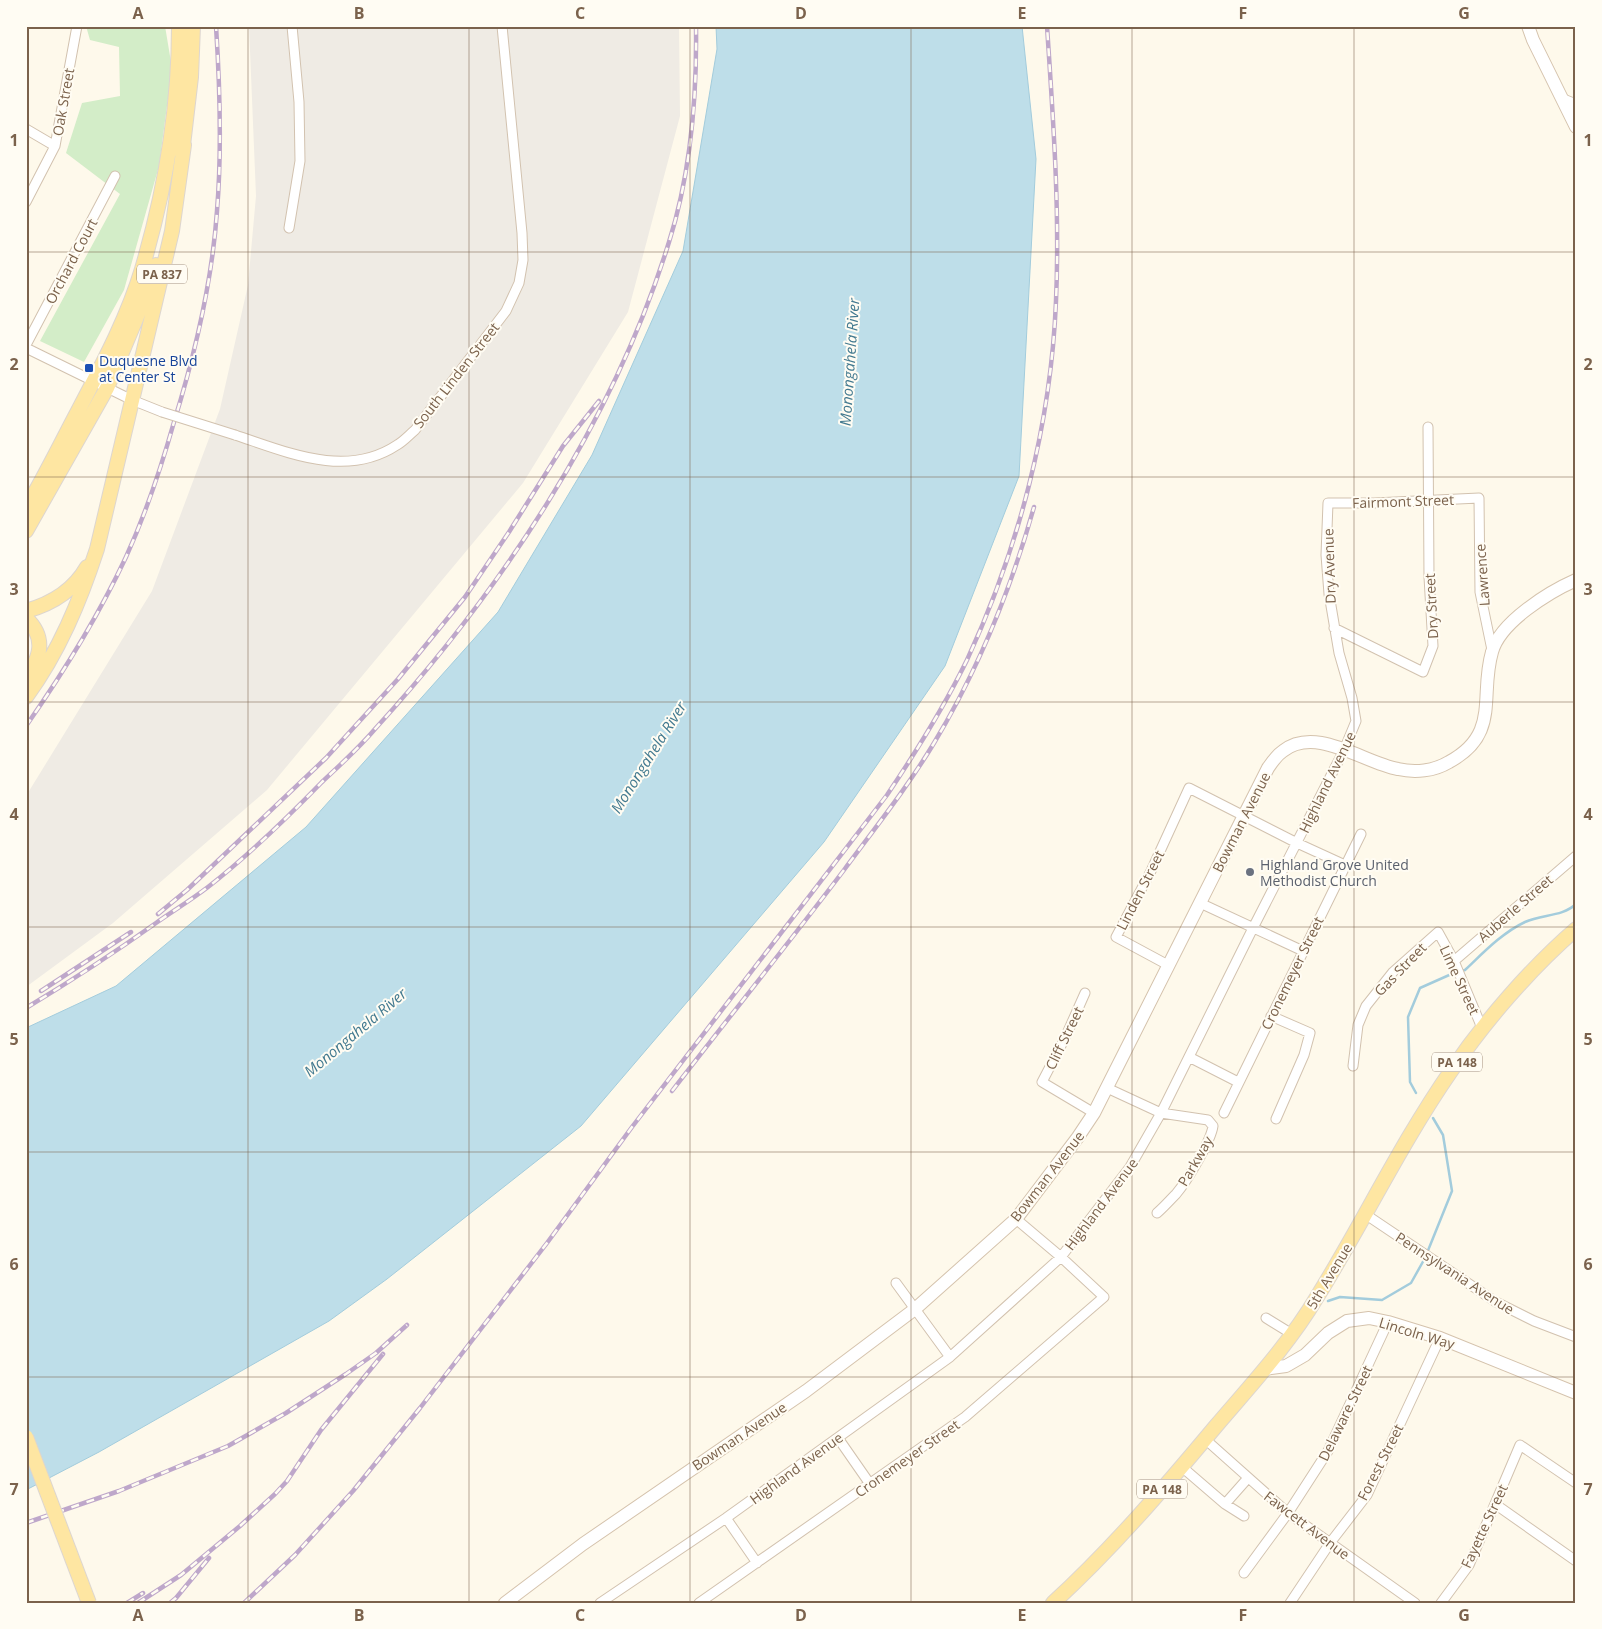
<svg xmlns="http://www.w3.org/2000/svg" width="1602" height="1629" font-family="'Open Sans',sans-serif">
<rect width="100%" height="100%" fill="#fef9eb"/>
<path fill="#efebe4" d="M249,26H679L680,116L628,312L523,483L267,790L113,923L26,987V796L152,591L220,409L248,285L256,196Z"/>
<path fill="#d3edc8" d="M86,26H165L172,68L159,166L124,290L84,362L40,341L120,194L66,153L82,103L120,96L119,47L90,40Z"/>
<path fill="#bedee9" stroke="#a3ccdc" d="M716,26H1022L1036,159L1019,476L945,666L824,842L581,1126L387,1279L329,1321L99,1452L26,1490V1028L116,986L306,827L498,612L592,455L683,251L717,49Z"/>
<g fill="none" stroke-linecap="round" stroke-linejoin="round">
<path stroke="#a3ccdc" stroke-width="2.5" d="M1461,971L1465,970C1484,952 1502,933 1525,922C1542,914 1562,917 1576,904
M1416,1093L1410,1082L1408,1017L1420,988L1456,972
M1427,1253L1452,1191L1443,1135L1433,1118
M1328,1301L1340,1297L1382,1300L1411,1283L1425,1258"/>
<defs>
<path id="minor" d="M1561,98L1576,104
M26,129L55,146
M26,202L55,146L77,26
M289,228L300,161L299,102L292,26
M26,345L115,176
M26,348L132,400L162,412
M235,435C287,452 346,479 397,445C404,441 409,435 415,430L506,311L519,283L523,260L522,233L502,26
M1334,628L1423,672L1433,646L1429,577L1428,427
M1200,903L1303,951
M1454,961L1576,856
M1168,965L1116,937L1151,871L1189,788L1297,843L1345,865
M1085,993L1065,1038L1042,1082L1094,1113
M1271,1016L1310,1033L1304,1055L1276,1119
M1189,1057L1238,1082
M1353,1066L1358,1025L1366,1006L1393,972L1438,932L1454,961L1482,1028
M1107,1088L1161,1113L1208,1120L1213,1126C1211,1141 1187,1181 1176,1194C1170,1200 1164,1207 1157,1213
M1224,1113L1361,834
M1365,1214L1496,1302L1534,1321L1576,1337
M896,1283L950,1357
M1266,1318L1292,1334
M838,1438L870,1484
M1205,1439L1288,1513L1415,1603
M1182,1467L1225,1504L1244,1516
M1225,1504L1248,1478
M1495,1504L1576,1561
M726,1518L757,1563
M1244,1573L1288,1513L1328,1451L1388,1322
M600,1603L726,1518L950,1357L1061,1257L1130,1167L1161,1113L1253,928L1344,750L1356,721L1352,698L1339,653L1329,594L1326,555L1328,503H1374L1479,498L1480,592L1492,650
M699,1603L965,1417L1104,1297L1061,1257L1016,1219
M1290,1603L1330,1543L1367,1495L1440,1338
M1441,1603L1469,1565L1520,1445L1576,1483"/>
<path id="secondary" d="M1528,26L1533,40L1576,127
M1265,1369L1286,1366L1305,1355L1328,1333L1347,1321L1369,1318L1388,1322L1440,1338L1576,1393
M505,1603L583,1544L806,1391L915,1309L1016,1219L1078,1137L1094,1113L1268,768C1272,762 1277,755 1283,751C1316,725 1364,763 1398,769C1415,773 1434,771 1449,762C1501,734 1479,696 1492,652C1500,622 1549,592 1576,580"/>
<path id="primary" d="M182,154L191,77L193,26
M26,508C45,476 61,443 78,411C102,365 127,319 142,269C165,191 179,108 179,26
M26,531L107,388L136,319L156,265
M26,611C51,604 74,590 87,567
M26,618C48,639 39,658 26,682
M26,697C59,652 80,601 97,549L172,231L184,145
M1053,1603C1112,1549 1165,1487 1216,1426C1251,1385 1289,1344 1317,1297C1363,1223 1401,1143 1451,1071C1485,1021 1530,969 1576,929"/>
</defs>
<use href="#minor" stroke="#d2c2af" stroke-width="11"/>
<use href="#secondary" stroke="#d5c3ad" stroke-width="14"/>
<use href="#primary" stroke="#ddd6d0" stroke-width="16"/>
<use href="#minor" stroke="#fff" stroke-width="9"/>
<use href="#secondary" stroke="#fff" stroke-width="12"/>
<use href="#primary" stroke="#fee6a2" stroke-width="14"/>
<defs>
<path id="rail" d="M26,726C63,673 98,617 126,557C146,513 161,468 174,422C195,354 212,283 217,211C222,150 220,88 216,26
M158,914L187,890L326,758L398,679L465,597L509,532L563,446L599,401
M41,991L131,932
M26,1008C71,981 114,953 156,923C173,911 191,900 208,887C249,855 286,819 322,782C340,765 359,748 375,729C501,591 614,421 669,242C691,172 697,99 696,26
M672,1091C729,1017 788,944 844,870C875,828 907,788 934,743C978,670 1011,589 1034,507
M26,1523L119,1491L228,1446L286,1413L346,1374L376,1353L407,1325
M127,1603L143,1593
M138,1603L181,1575L240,1526L275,1494L287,1481L321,1430L383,1354
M170,1603L176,1598L209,1558
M244,1603L295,1555L353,1491L420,1408L547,1243L632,1127L887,795C916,752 944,707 967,660C1019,548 1051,424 1056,301C1060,209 1053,118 1047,26"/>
</defs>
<use href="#rail" stroke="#bea7ca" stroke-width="4.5"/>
<use href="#rail" stroke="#fffcf3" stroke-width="2.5" stroke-dasharray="8" stroke-linecap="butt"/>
<defs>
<path id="minor-bridge" d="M162,412L235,435"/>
<path id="primary-bridge" d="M26,1437L89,1603"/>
</defs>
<use href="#minor-bridge" stroke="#d2c2af" stroke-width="11" stroke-linecap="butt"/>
<use href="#primary-bridge" stroke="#ddd6d0" stroke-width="16" stroke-linecap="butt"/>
<use href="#minor-bridge" stroke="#fff" stroke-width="9"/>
<use href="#primary-bridge" stroke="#fee6a2" stroke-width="14"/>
</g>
<path fill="none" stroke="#7b624c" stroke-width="1" stroke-opacity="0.55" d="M248,26V1603M469,26V1603M690,26V1603M911,26V1603M1132,26V1603M1354,26V1603M26,252H1576M26,477H1576M26,702H1576M26,927H1576M26,1152H1576M26,1377H1576"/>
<rect fill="#1a4fb4" stroke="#fffcf3" stroke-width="2" x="84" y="363" width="10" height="10" rx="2.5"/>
<circle fill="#6b7280" stroke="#fffcf3" stroke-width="2" cx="1250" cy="872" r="5"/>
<g text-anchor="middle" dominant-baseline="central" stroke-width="4" stroke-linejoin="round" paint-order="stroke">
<g fill="#fffcf3" stroke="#a3907e" stroke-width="1">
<rect x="137" y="264.5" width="50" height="19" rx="4"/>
<rect x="1432" y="1052.5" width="50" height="19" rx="4"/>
<rect x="1137" y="1479.5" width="50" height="19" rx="4"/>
</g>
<g font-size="12" font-weight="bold" fill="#7b624c">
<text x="162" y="274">PA 837</text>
<text x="1457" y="1062">PA 148</text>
<text x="1162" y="1489">PA 148</text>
</g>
<g font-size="14" fill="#7b624c" stroke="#fffcf3">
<text transform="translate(63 102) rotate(-80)">Oak Street</text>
<text transform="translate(71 261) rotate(-62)">Orchard Court</text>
<text transform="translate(456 375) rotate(-52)">South Linden Street</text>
<text transform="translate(1403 501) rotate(-2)">Fairmont Street</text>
<text transform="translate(1329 566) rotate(-92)">Dry Avenue</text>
<text transform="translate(1482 575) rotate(-94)">Lawrence</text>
<text transform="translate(1431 606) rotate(-93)">Dry Street</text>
<text transform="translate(1327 782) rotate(-64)">Highland Avenue</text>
<text transform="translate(1241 822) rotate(-63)">Bowman Avenue</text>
<text transform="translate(1140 890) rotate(-63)">Linden Street</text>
<text transform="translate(1515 908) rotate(-41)">Auberle Street</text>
<text transform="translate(1400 969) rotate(-46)">Gas Street</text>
<text transform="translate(1292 973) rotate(-64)">Cronemeyer Street</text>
<text transform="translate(1460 980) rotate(65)">Lime Street</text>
<text transform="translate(1064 1038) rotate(-64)">Cliff Street</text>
<text transform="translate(1195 1161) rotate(-60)">Parkway</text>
<text transform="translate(1047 1176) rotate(-52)">Bowman Avenue</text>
<text transform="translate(1101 1204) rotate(-53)">Highland Avenue</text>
<text transform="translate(1455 1273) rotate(33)">Pennsylvania Avenue</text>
<text transform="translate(1329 1276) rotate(-59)">5th Avenue</text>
<text transform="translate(1417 1333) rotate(17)">Lincoln Way</text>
<text transform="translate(1345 1413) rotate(-64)">Delaware Street</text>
<text transform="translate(739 1436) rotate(-34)">Bowman Avenue</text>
<text transform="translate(907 1458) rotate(-35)">Cronemeyer Street</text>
<text transform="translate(1380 1462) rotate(-63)">Forest Street</text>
<text transform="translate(796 1468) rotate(-36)">Highland Avenue</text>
<text transform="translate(1307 1525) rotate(37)">Fawcett Avenue</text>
<text transform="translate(1484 1526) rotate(-65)">Fayette Street</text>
</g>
<g font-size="14" fill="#164399" stroke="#fffcf3" text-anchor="start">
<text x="99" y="360">Duquesne Blvd<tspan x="99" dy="16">at Center St</tspan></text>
</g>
<g font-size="14" fill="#5b616d" stroke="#fffcf3" text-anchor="start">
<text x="1260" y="864">Highland Grove United<tspan x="1260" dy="16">Methodist Church</tspan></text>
</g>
<g font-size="15" font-style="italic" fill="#437a90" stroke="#fffcf3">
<text transform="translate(849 362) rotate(-86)">Monongahela River</text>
<text transform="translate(648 757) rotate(-58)">Monongahela River</text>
<text transform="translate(355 1032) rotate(-40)">Monongahela River</text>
</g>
</g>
<rect width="1602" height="1629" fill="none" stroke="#fffcf3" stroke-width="55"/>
<rect x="28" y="28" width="1546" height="1574" fill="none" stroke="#7b624c" stroke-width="2"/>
<g font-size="16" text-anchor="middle" font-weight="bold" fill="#7b624c">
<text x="138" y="19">A</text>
<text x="359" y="19">B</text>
<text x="580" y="19">C</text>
<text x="801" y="19">D</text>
<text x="1022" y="19">E</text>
<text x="1243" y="19">F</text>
<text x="1464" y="19">G</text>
<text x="14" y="146">1</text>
<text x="1588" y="146">1</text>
<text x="14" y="370">2</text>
<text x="1588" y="370">2</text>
<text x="14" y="595">3</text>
<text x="1588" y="595">3</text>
<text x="14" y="820">4</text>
<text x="1588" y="820">4</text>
<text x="14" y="1045">5</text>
<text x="1588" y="1045">5</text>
<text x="14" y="1270">6</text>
<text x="1588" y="1270">6</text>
<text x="14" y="1495">7</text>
<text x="1588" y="1495">7</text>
<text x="138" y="1621">A</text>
<text x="359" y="1621">B</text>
<text x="580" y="1621">C</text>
<text x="801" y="1621">D</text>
<text x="1022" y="1621">E</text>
<text x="1243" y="1621">F</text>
<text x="1464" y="1621">G</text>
</g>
</svg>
